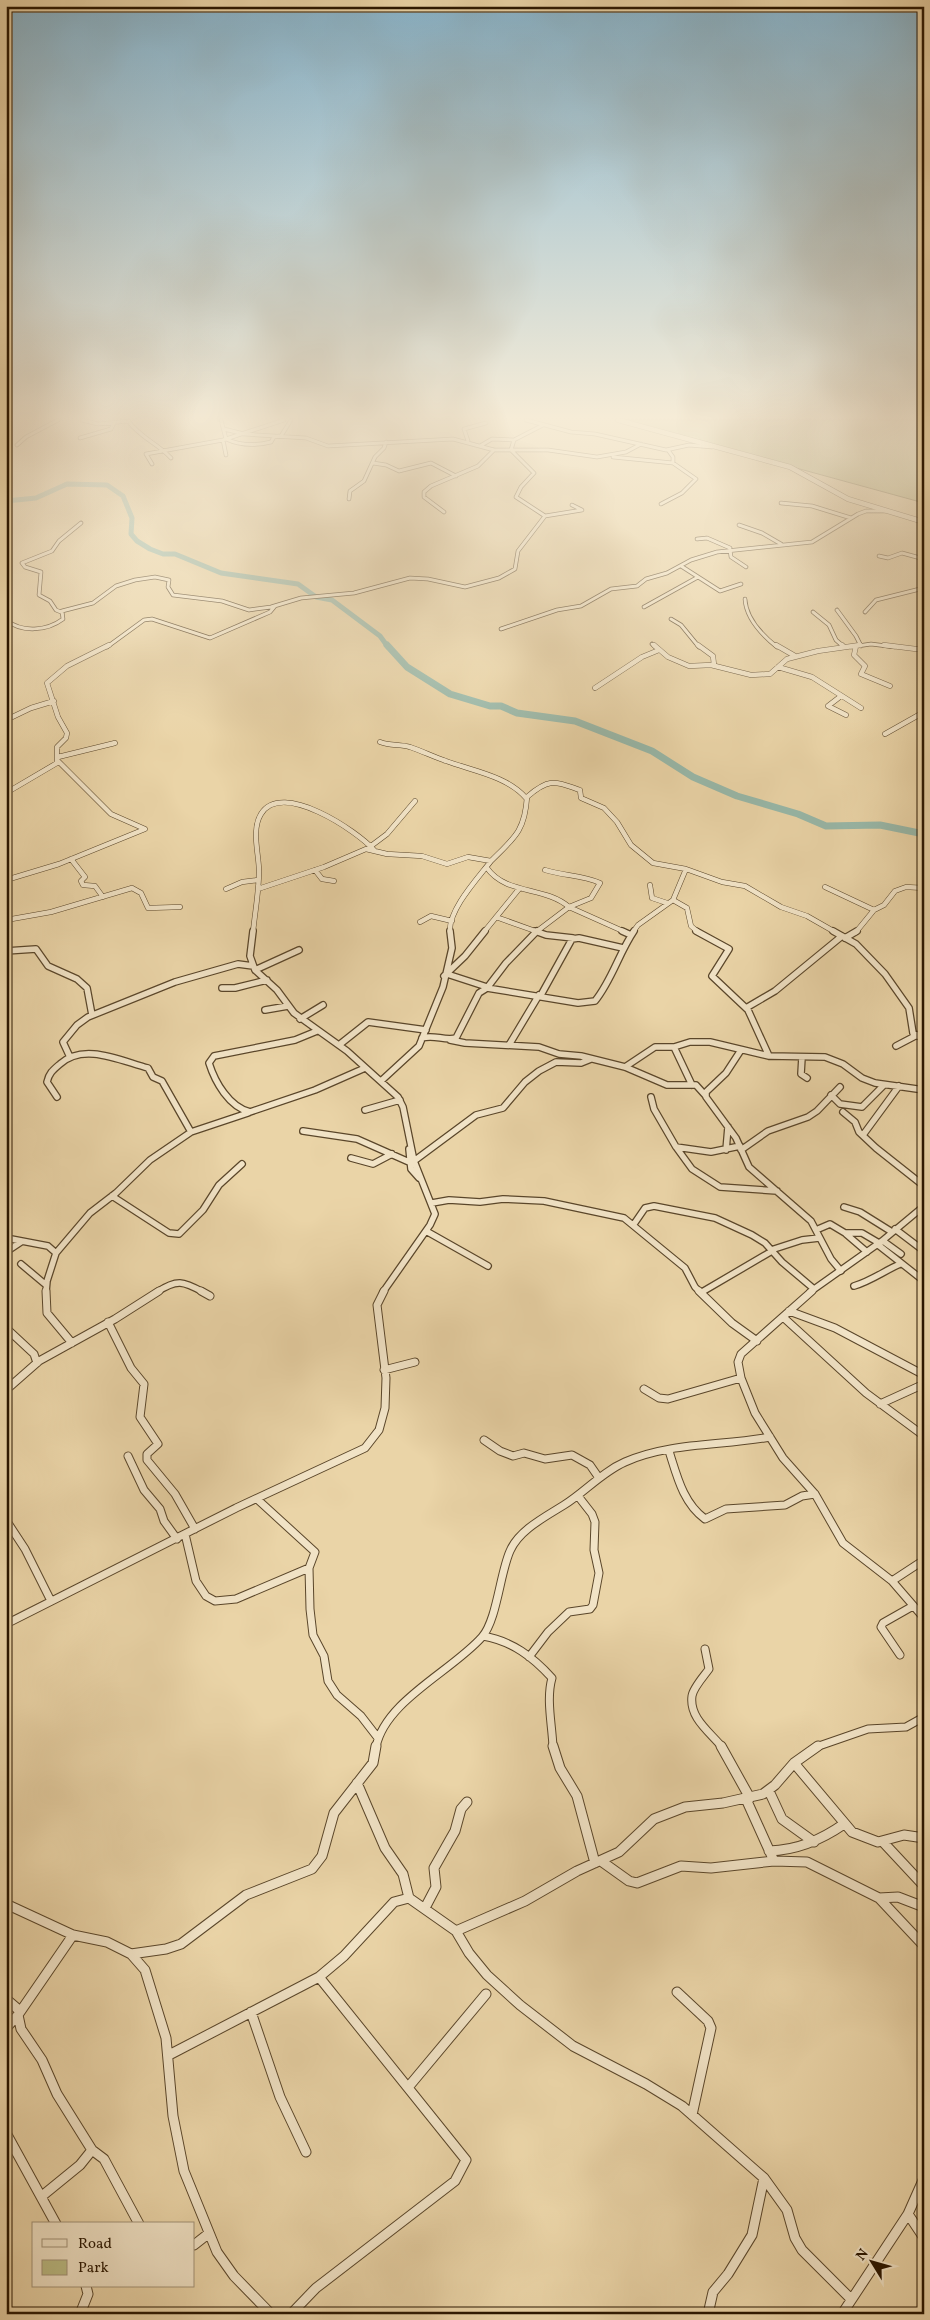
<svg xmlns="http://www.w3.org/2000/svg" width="930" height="2320" font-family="Vollkorn,serif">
<rect width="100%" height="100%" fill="#ead4a7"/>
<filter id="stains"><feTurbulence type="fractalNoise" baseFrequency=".004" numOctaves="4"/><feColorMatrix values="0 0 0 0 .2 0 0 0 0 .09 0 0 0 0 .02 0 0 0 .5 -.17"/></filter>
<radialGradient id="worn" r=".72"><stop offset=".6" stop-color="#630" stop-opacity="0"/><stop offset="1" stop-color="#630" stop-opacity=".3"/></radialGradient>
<path fill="#bbbc84" stroke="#726942" d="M621,420H924V503Z"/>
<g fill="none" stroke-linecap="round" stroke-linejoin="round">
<path stroke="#98b8a9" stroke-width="5" d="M6,501L36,498L67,484L107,485L123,496L132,518L131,534L137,541L150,549L163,554H175L221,573L298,584L316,597L332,600L380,636L388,647"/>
<path stroke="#98b8a9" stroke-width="7" d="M387,645L407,667L450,694L490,706H501L517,713L575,721L652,751L693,777L737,796L798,814L826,826L880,825L924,834"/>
<defs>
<path id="minor-far4" d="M82,420L98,424L129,421
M221,420L226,439C241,446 255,446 271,442L274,437L279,436
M526,420L571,432L595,434L666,450L689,445L712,447
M128,421C142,439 156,442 171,458
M224,429L244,434L306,438L328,446L453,439L494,450H548L597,457L626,452L641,444
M281,436L291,420
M80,438L111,429L114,423
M223,440L226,455
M468,441L464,429L486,423
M17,445L26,437L58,420
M480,446L492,439L514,440
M613,457L673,463
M373,463L386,465L399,471L431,463L456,476
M152,464L146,454L223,440L284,420
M349,499L350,491L364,481L375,457L384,448L386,442
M781,503L812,506L851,518
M661,504L682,493L696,479L673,463V457L668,450
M444,512L424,497V492L431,486L478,466L494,450
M545,516L582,510L572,505
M739,525L762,533L781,544
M697,539L707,538L730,548
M730,550L731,557L746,567
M879,556L888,558L902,553L924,559
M681,566L720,591L741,584
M745,599C746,619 762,635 777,647
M644,607L698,577
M837,610L856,636L861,646
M61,612L56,610L50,601L39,595L41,572L25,567L22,563L52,551L59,541L81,523
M813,612L829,625L836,640L844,647
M865,612L876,600L924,588
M671,619L681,625L699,647
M6,620C22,633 47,631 63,619L62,611L93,603L116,586L135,580L155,577L169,580L168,587L173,595L222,601L249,610L271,607L301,598L354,593L410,578L428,579L465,587L499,578L515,569L518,551L545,516L516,497L521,487L534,473L511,450L514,440L543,425
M501,629L557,610L581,606L611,589L637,586L646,579L667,573L691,560L717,552L812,542L858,514L866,511H886
M652,644L655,647
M107,647L144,620L152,619L210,638L270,612L275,606
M851,647L871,644L895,647"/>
<path id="minor-far3" d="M654,645L668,657L689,666L711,665L751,675L770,674L787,659L818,651L860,645
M698,645L713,656L714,665
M776,645L795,656
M842,645L844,647
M884,645L924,650
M856,646L854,655L865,666L861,674L890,686
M778,667L812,677L861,708
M595,688L642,657L659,650
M841,696L828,706L846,715
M6,720L31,708L54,701
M885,734L924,712
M380,742C390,746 400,744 410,747C422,751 434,757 446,761C473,771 507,776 526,798
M58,757L115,743
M6,793L57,763V747L66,738L67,733L58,717L47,683L67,666L109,645
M371,846L387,834L415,801
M71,859L85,877L81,881L83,885L95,886L103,897
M487,868C506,895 545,886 569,907L536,932
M315,870L322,879L334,881
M545,870C564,876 583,875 600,883L591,898L569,907
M6,880L59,864L145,829L111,814L58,761
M650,885L652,898L667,903
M825,887L874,910
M226,889L242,882L258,880
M258,889L324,867L366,849L387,854L422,856L447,864L468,857L491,861C514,838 525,831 527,797C549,778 554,781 580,790L581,798L604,808L617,822L631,845L653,863L686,869L722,882L745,886L781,907L807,916L835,932
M673,900L687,908L691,926L698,932
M569,907L625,932
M496,917L538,932
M6,920L51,912L132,888L141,893L148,908L180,907
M420,922L431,916L452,921
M253,932C255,912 259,891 259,871C259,854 251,830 261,814C282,780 357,831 374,850
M450,932C448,910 478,878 491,861
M484,932L519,889
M633,932L638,925L673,900L686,869
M856,932L874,910L884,905L895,891L906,887L924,888"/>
<path id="minor-far2" d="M253,931L250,956L255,970L277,990L294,1013L347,1051L398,1097L403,1107L414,1161L435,1214L430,1225L383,1292
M535,931L546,935L573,938
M622,931L631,935
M696,931L729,949L712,976L748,1010L769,1056
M833,931L856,944L885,974L909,1008L913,1033L924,1039
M845,938L857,931
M6,951L36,949L48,966L77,979L87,988L92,1015
M255,970L299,950
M447,974L487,987
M444,976L465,956L485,931
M222,988H235L267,980
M487,988L506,963L537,931
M541,995L572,939L579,938L623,948
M746,1008L775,991L842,936
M265,1010L288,1006
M300,1019L323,1005
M317,1031L295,1040L214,1056L209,1063C215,1082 229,1107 250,1112L315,1090L365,1068
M422,1038C434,1034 444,1041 456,1038L479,993L487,988L578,1003L595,1001C612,980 619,953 634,931
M450,1040L465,1043L539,1047L559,1054L581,1056L625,1067L667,1085H696L705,1095
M339,1045L368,1022L426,1030
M509,1045L539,995
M896,1046L917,1035
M674,1047L692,1085
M741,1050L726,1073L706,1092V1097L736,1138L749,1167L811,1221L831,1259L841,1271
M69,1055L63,1042L77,1025L88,1017L175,982L238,964L253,966
M802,1057L801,1074L807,1078
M625,1067L655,1047H674L690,1042H710L769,1056L825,1057L843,1064L862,1078L875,1083L924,1090
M381,1081L419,1046L443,987L452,948L450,931
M831,1095L840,1104L862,1107L883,1086
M651,1097L654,1109L676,1147L711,1152L740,1146
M365,1110L400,1100
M843,1112L855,1122L859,1132L876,1148L924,1186
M303,1131L357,1139L409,1162
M191,1132L248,1113
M863,1135L899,1086
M676,1147L692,1169L720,1187L777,1191
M409,1149L411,1169L419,1178
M726,1150L728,1127
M741,1150L768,1131L808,1117L817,1111L840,1087
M351,1158L373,1164L392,1154
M414,1161L476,1115L503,1108L525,1082L539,1071L556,1062L581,1063L591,1059
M112,1196L169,1233L179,1234L203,1210L219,1185L242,1164
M432,1203L449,1200L480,1202L503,1199L544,1201L624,1218L685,1268L695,1287L700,1292
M844,1207L860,1212L892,1232
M634,1224L645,1208L654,1206L715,1218L752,1235L765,1243L782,1262L814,1289
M895,1229L924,1251
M816,1230L830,1224L845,1233H862L879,1243
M426,1231L488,1266
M846,1234L867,1252
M6,1238L48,1246L56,1253
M883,1241L901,1254
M877,1244L924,1281
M771,1250L802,1240L819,1238
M6,1252L21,1242
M21,1264L46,1285
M854,1286C871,1281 884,1271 900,1264
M46,1292L47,1281L56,1253L90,1213L116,1193L150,1160L191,1132L162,1081L153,1077L148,1068C121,1061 84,1042 60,1064C53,1070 49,1073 47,1082L57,1097
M157,1292C177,1279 183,1281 203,1292
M702,1292L772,1251
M810,1292L882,1241L924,1206"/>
<path id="minor-far1" d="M46,1291L47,1313L72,1343
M201,1291L210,1296
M699,1291L732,1323L757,1341
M812,1291L741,1354L738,1362L741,1378L755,1413L783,1458L815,1494L843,1543L892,1581L924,1618
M789,1311L835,1328L924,1375
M783,1317L866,1393L924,1436
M108,1322L131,1368L144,1384L140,1417L158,1444L147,1454V1460L175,1494L195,1529
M6,1328L34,1354L37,1363
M384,1370L415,1362
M644,1389L659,1398L668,1399L741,1378
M6,1390L39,1361L115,1319L159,1291
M880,1404L924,1384
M484,1440L500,1451L513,1456L524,1453L545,1459L572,1455L590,1465L599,1478
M669,1451C677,1476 683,1503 705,1519L726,1509L785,1505L802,1496L815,1494
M128,1456L144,1490L160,1509L164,1521L177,1539
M257,1499L315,1552L309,1568L310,1609L313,1635L324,1656L328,1681L337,1695L361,1716L378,1738
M6,1520L25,1549L51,1601
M185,1534L196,1581L206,1596L215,1601L236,1599L309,1568
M892,1581L924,1560
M6,1624L236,1508L365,1448L379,1430L385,1408L386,1378L377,1305L384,1291
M483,1636C512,1641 533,1657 552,1678C546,1699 552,1724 553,1747
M705,1649L709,1669C704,1676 693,1688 692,1696C689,1718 710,1732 722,1747
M900,1655L881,1627L883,1623L913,1606
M529,1657L548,1632L569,1612L590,1609L593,1605L599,1573L594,1550L595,1522L592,1514L578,1496
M376,1747C385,1701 452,1671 482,1637C497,1620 500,1573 510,1551C519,1530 545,1517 564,1505C585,1492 602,1472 625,1462C670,1442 723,1446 770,1437
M816,1747L868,1729L906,1727L924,1717"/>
<path id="minor" d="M553,1746L560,1768L577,1796L595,1863
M721,1746L750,1798
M794,1763L852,1832L878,1842L904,1835L924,1838
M357,1783L385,1848L403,1874L409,1898L456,1931L525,1901L577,1871L619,1852L654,1819L685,1807L723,1803L763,1794L775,1785L794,1763L818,1746
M769,1791L782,1819L814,1842
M746,1799L774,1861
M883,1842L924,1886
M769,1851C798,1850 821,1840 844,1824
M601,1861L629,1881L637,1883L681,1866L711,1868L774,1861L807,1862L879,1898L924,1946
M879,1898L898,1897L924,1907
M6,1904L73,1935L107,1942L131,1954L145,1970L166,2038L173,2116L184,2171L217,2252L234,2276L271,2314
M425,1908L436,1887L434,1868L455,1831L461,1809L467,1802
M456,1931L469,1953L487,1975L520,2005L573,2046L646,2084L682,2106L764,2178L787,2210L795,2238L802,2250L851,2299
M131,1954L166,1949L181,1944L246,1895L312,1869L322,1856L334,1813L373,1763L376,1746
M677,1992L708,2021L711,2028L692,2115
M6,1999L20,2011
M251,2012L280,2097L306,2152
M6,2028L18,2015
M169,2055L319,1977L344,1956L394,1902L409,1898
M406,2085H410L486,1994
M6,2133L56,2224
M92,2150L104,2159L139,2224
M42,2196L80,2165L92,2150L57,2094L42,2060L21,2029L18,2015L73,1935
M908,2214L924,2238
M194,2245L208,2234
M80,2314L88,2294L86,2286
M291,2314L316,2288L455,2181L466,2160L319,1977
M708,2314L713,2292L728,2274L752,2235L764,2178
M842,2314L908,2214L924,2178"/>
<path id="tertiary" d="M618,420L790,467L848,499L924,522"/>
</defs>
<use href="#minor-far4" stroke="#5a462a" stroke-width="4.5"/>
<use href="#minor-far3" stroke="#5a462a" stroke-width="5.5"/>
<use href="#minor-far2" stroke="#5a462a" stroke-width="8"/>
<use href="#minor-far1" stroke="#5a462a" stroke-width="9"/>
<use href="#minor" stroke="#5a462a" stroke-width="11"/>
<use href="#tertiary" stroke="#5a462a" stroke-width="5.5"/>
<use href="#minor-far4" stroke="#f1e3c6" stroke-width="3"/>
<use href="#minor-far3" stroke="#f1e3c6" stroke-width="4.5"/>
<use href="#minor-far2" stroke="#f1e3c6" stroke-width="5.5"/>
<use href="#minor-far1" stroke="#f1e3c6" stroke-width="7"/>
<use href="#minor" stroke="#f1e3c6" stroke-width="9"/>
<use href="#tertiary" stroke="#f1e3c6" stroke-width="4.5"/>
</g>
<linearGradient id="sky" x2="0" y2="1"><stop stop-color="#88b6cf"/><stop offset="0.56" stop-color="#f6ecd7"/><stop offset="1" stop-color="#f6ecd7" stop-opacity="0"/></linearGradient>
<rect width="930" height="745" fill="url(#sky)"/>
<rect width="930" height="2320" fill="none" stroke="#ead4a7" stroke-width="25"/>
<rect x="8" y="8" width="915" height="2305" fill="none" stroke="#2a1600" stroke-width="2.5"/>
<rect x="12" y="12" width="905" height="2295" fill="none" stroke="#2a1600"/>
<rect x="32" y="2222" width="162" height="65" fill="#f1e3c6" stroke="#a19177"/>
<rect x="42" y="2239" width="25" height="8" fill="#f1e3c6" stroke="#a19177"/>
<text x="78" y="2248" font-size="15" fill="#2a1600">Road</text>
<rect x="42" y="2260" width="25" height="15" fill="#bbbc84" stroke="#a19177"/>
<text x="78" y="2272" font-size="15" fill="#2a1600">Park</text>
<g transform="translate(872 2262) rotate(307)" stroke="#f1e3c6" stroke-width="4" paint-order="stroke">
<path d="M0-4L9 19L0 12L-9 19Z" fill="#2a1600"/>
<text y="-8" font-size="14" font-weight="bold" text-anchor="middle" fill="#2a1600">N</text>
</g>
<rect width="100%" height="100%" filter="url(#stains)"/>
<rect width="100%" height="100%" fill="url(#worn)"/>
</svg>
